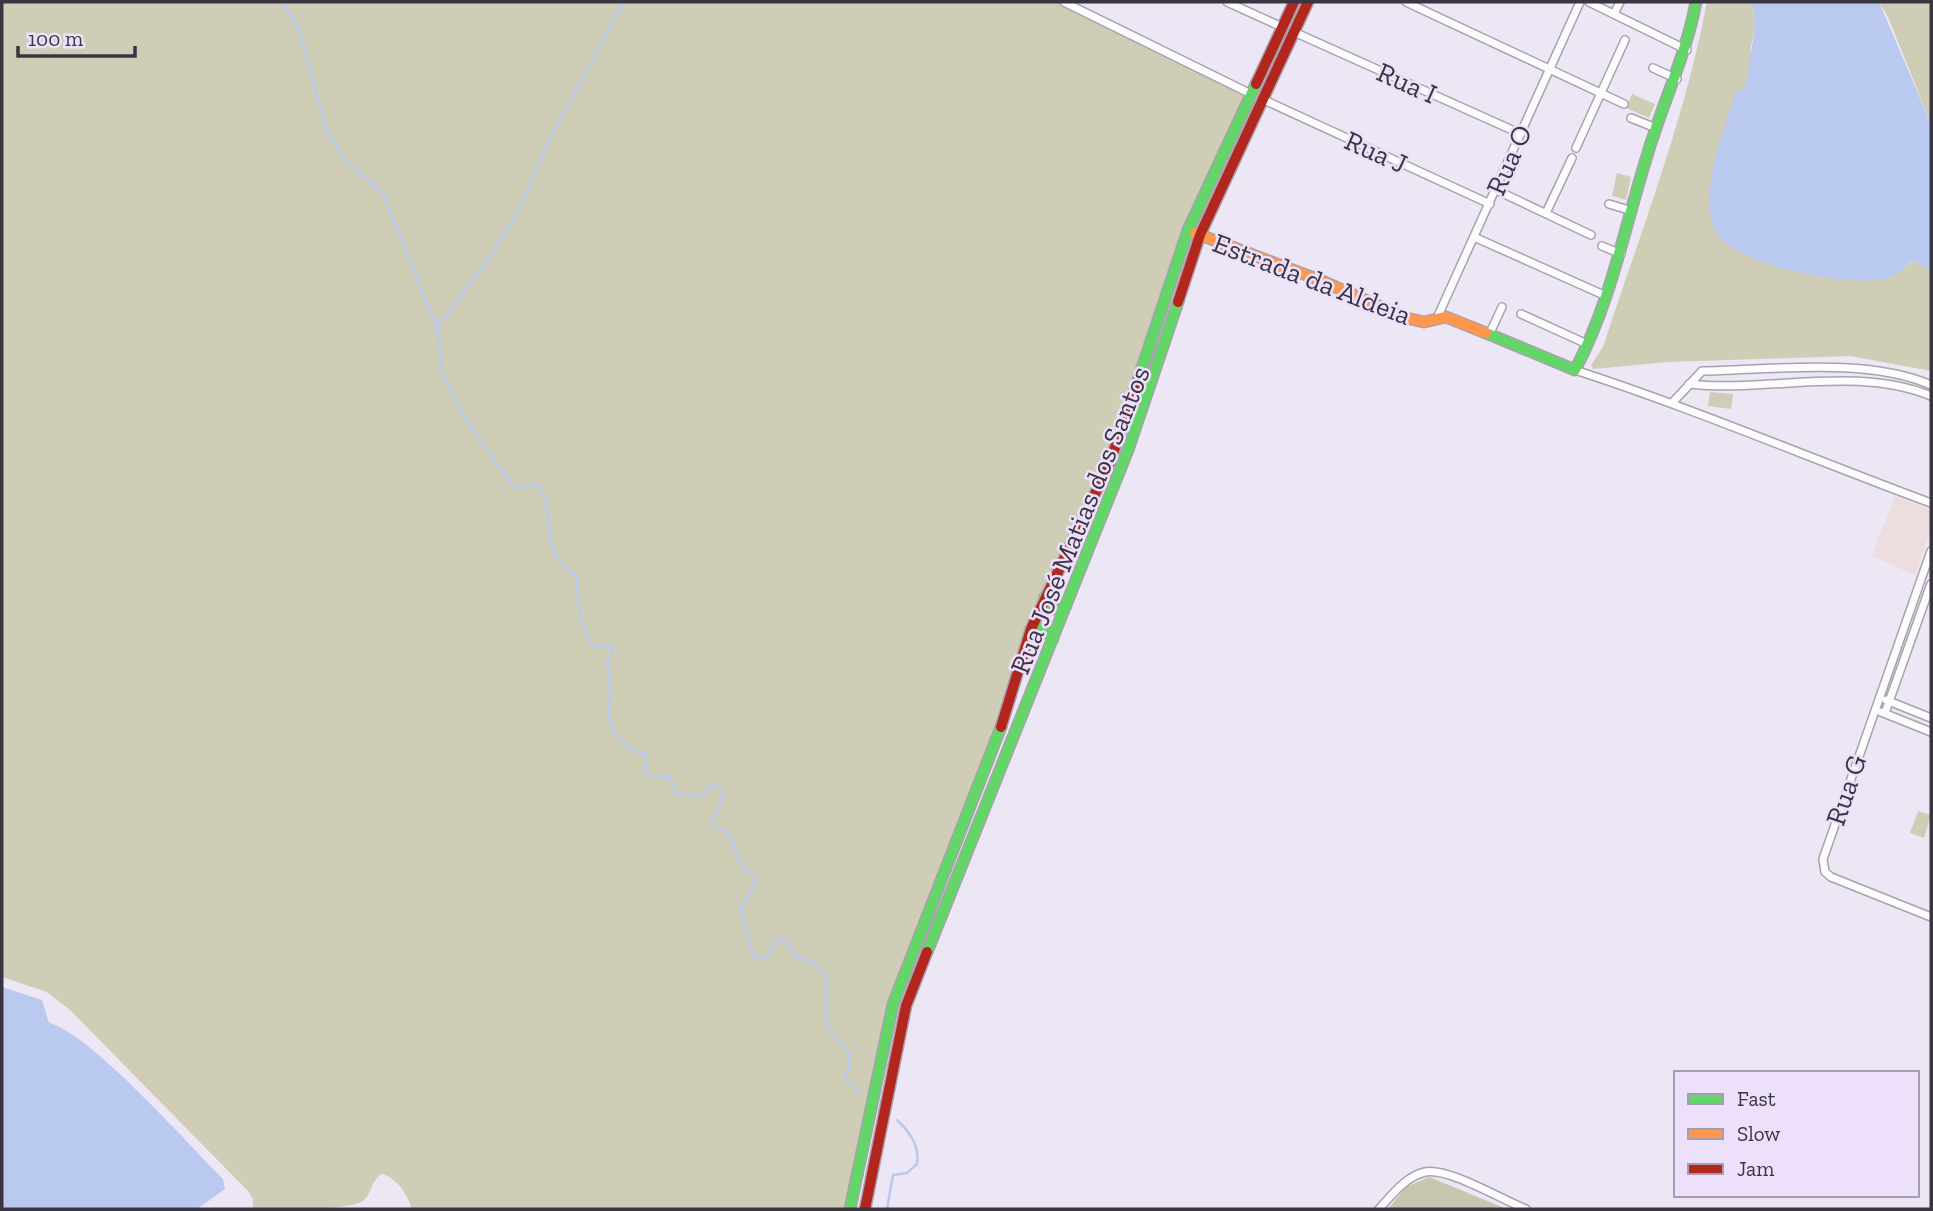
<svg xmlns="http://www.w3.org/2000/svg" width="1933" height="1211" font-family="'Zilla Slab',serif">
<rect width="100%" height="100%" fill="#ede6f4"/>
<path fill="#eedddf" d="M1895,496L1931,510V528L1915,575L1872,556Z"/>
<path fill="#cfcdb6" d="M2,2H1064L1251,94L1188,230L1125,420L1045,596L1008,706L893,1004L850,1209H412C407,1194 397,1177 381,1174C369,1184 373,1192 363,1201C347,1211 277,1209 253,1209V1199L248,1191L70,1010L47,992L2,977Z
M1707,2H1752L1755,28L1750,51L1888,278L1914,261L1931,271V371L1850,356L1669,362L1593,369L1591,365L1603,347C1640,234 1685,119 1707,2Z
M1879,2H1931V124L1888,17Z
M1632,94L1655,104L1649,118L1626,108Z
M1617,173L1631,177L1626,200L1612,196Z
M1710,392L1733,394L1731,409L1708,406Z
M1918,811L1931,815L1924,838L1910,833Z"/>
<path fill="#c8c6ae" d="M1429,1177L1507,1209H1388L1406,1187Z"/>
<path fill="#bac9ef" d="M1752,2H1879L1931,124V271L1914,261C1905,265 1897,276 1888,278C1853,289 1720,265 1712,223C1703,180 1723,133 1736,92L1745,88L1755,28Z
M2,987L42,1000L49,1023C90,1033 188,1144 223,1179L225,1189L197,1209H2Z"/>
<g fill="none" stroke-linecap="round" stroke-linejoin="round">
<path stroke="#bac9ef" stroke-width="2.5" d="M282,2L300,32L326,129L344,159L383,193L437,328L443,376L466,420L511,483L519,488L537,484C555,508 543,539 560,562C564,568 571,571 576,576C580,600 578,627 594,646H612L613,651L607,663L611,691L608,711L613,731L630,749L647,755L645,771L649,777H670L676,794L704,796L711,783L721,790L724,797L712,820L713,825L729,834L742,867L757,877L751,893L741,907L753,956L766,959L778,938L788,941L795,957L812,962L827,977V1027L850,1055L846,1080L861,1093
M437,328L492,254L517,213L551,136L624,2
M887,1209L893,1175L907,1173L917,1164C920,1146 910,1132 897,1120"/>
<defs>
<path id="street" d="M1064,2L1251,94
M1227,2L1282,27
M1406,2L1624,104
M1589,2L1687,50
M1614,14L1620,2
M1294,32L1521,134
M1653,68L1677,79
M1262,99L1490,204
M1631,118L1656,128
M1576,148L1625,40
M1496,190L1591,235
M1609,204L1632,211
M1546,213L1572,158
M1474,237L1606,296
M1602,246L1621,254
M1521,314L1587,344
M1437,318L1580,2
M1489,335L1502,307
M1575,370C1695,409 1812,459 1931,503
M1689,384C1767,393 1855,365 1931,396
M1673,402L1702,371C1771,370 1867,357 1931,385
M1931,551L1823,859L1825,872L1831,877L1931,917
M1886,700L1931,718
M1881,712L1931,732
M1885,713L1931,584
M1379,1209C1391,1196 1406,1176 1425,1172C1448,1167 1502,1200 1526,1209"/>
<path id="fast" d="M1486,333L1575,370C1611,302 1624,229 1647,156C1662,104 1686,56 1696,2
M1139,377L1188,230L1256,84
M1045,597L1048,608L1061,610L1066,606
M1031,629H1044L1053,639
M927,952L1128,450L1178,302
M850,1209L893,1004L1001,727"/>
<path id="slow" d="M1195,233L1322,281L1406,318L1424,322L1446,317L1486,333"/>
<path id="jam" d="M1256,84L1294,2
M1178,302L1200,235L1308,2
M1001,727L1031,629L1110,462L1139,377
M865,1209L906,1006L927,952"/>
</defs>
<use href="#street" stroke="#a8a2ae" stroke-width="10"/>
<use href="#fast" stroke="#a8a2ae" stroke-width="13"/>
<use href="#slow" stroke="#a8a2ae" stroke-width="13"/>
<use href="#jam" stroke="#a8a2ae" stroke-width="13"/>
<use href="#street" stroke="#fcfbfd" stroke-width="7"/>
<use href="#fast" stroke="#63d668" stroke-width="10"/>
<use href="#slow" stroke="#ff974d" stroke-width="10"/>
<use href="#jam" stroke="#b3261e" stroke-width="10"/>
</g>
<g text-anchor="middle" dominant-baseline="central" stroke-width="5" stroke-linejoin="round" paint-order="stroke">
<g font-size="28" fill="#3b3541" stroke="#ede0fa">
<text transform="translate(1407 83) rotate(24)">Rua I</text>
<text transform="translate(1376 152) rotate(24)">Rua J</text>
<text transform="translate(1509 160) rotate(-66)">Rua O</text>
<text transform="translate(1312 279) rotate(21)">Estrada da Aldeia</text>
<text transform="translate(1080 520) rotate(-68)">Rua José Matias dos Santos</text>
<text transform="translate(1846 790) rotate(-71)">Rua G</text>
</g>
</g>
<rect width="1933" height="1211" fill="none" stroke="#3b3541" stroke-width="7"/>
<rect x="1674" y="1071" width="245" height="126" fill="#ede0fa" stroke="#a69cb0" stroke-width="2"/>
<rect x="1688" y="1094" width="35" height="10" fill="#63d668" stroke="#a69cb0" stroke-width="2"/>
<text x="1737" y="1106" font-size="21" fill="#3b3541">Fast</text>
<rect x="1688" y="1129" width="35" height="10" fill="#ff974d" stroke="#a69cb0" stroke-width="2"/>
<text x="1737" y="1141" font-size="21" fill="#3b3541">Slow</text>
<rect x="1688" y="1164" width="35" height="10" fill="#b3261e" stroke="#a69cb0" stroke-width="2"/>
<text x="1737" y="1176" font-size="21" fill="#3b3541">Jam</text>
<path d="M18 46v10h117v-10" fill="none" stroke="#3b3541" stroke-width="3.5"/>
<text x="28" y="46" font-size="21" fill="#3b3541" stroke="#ede0fa" stroke-width="5" paint-order="stroke">100 m</text>
</svg>
